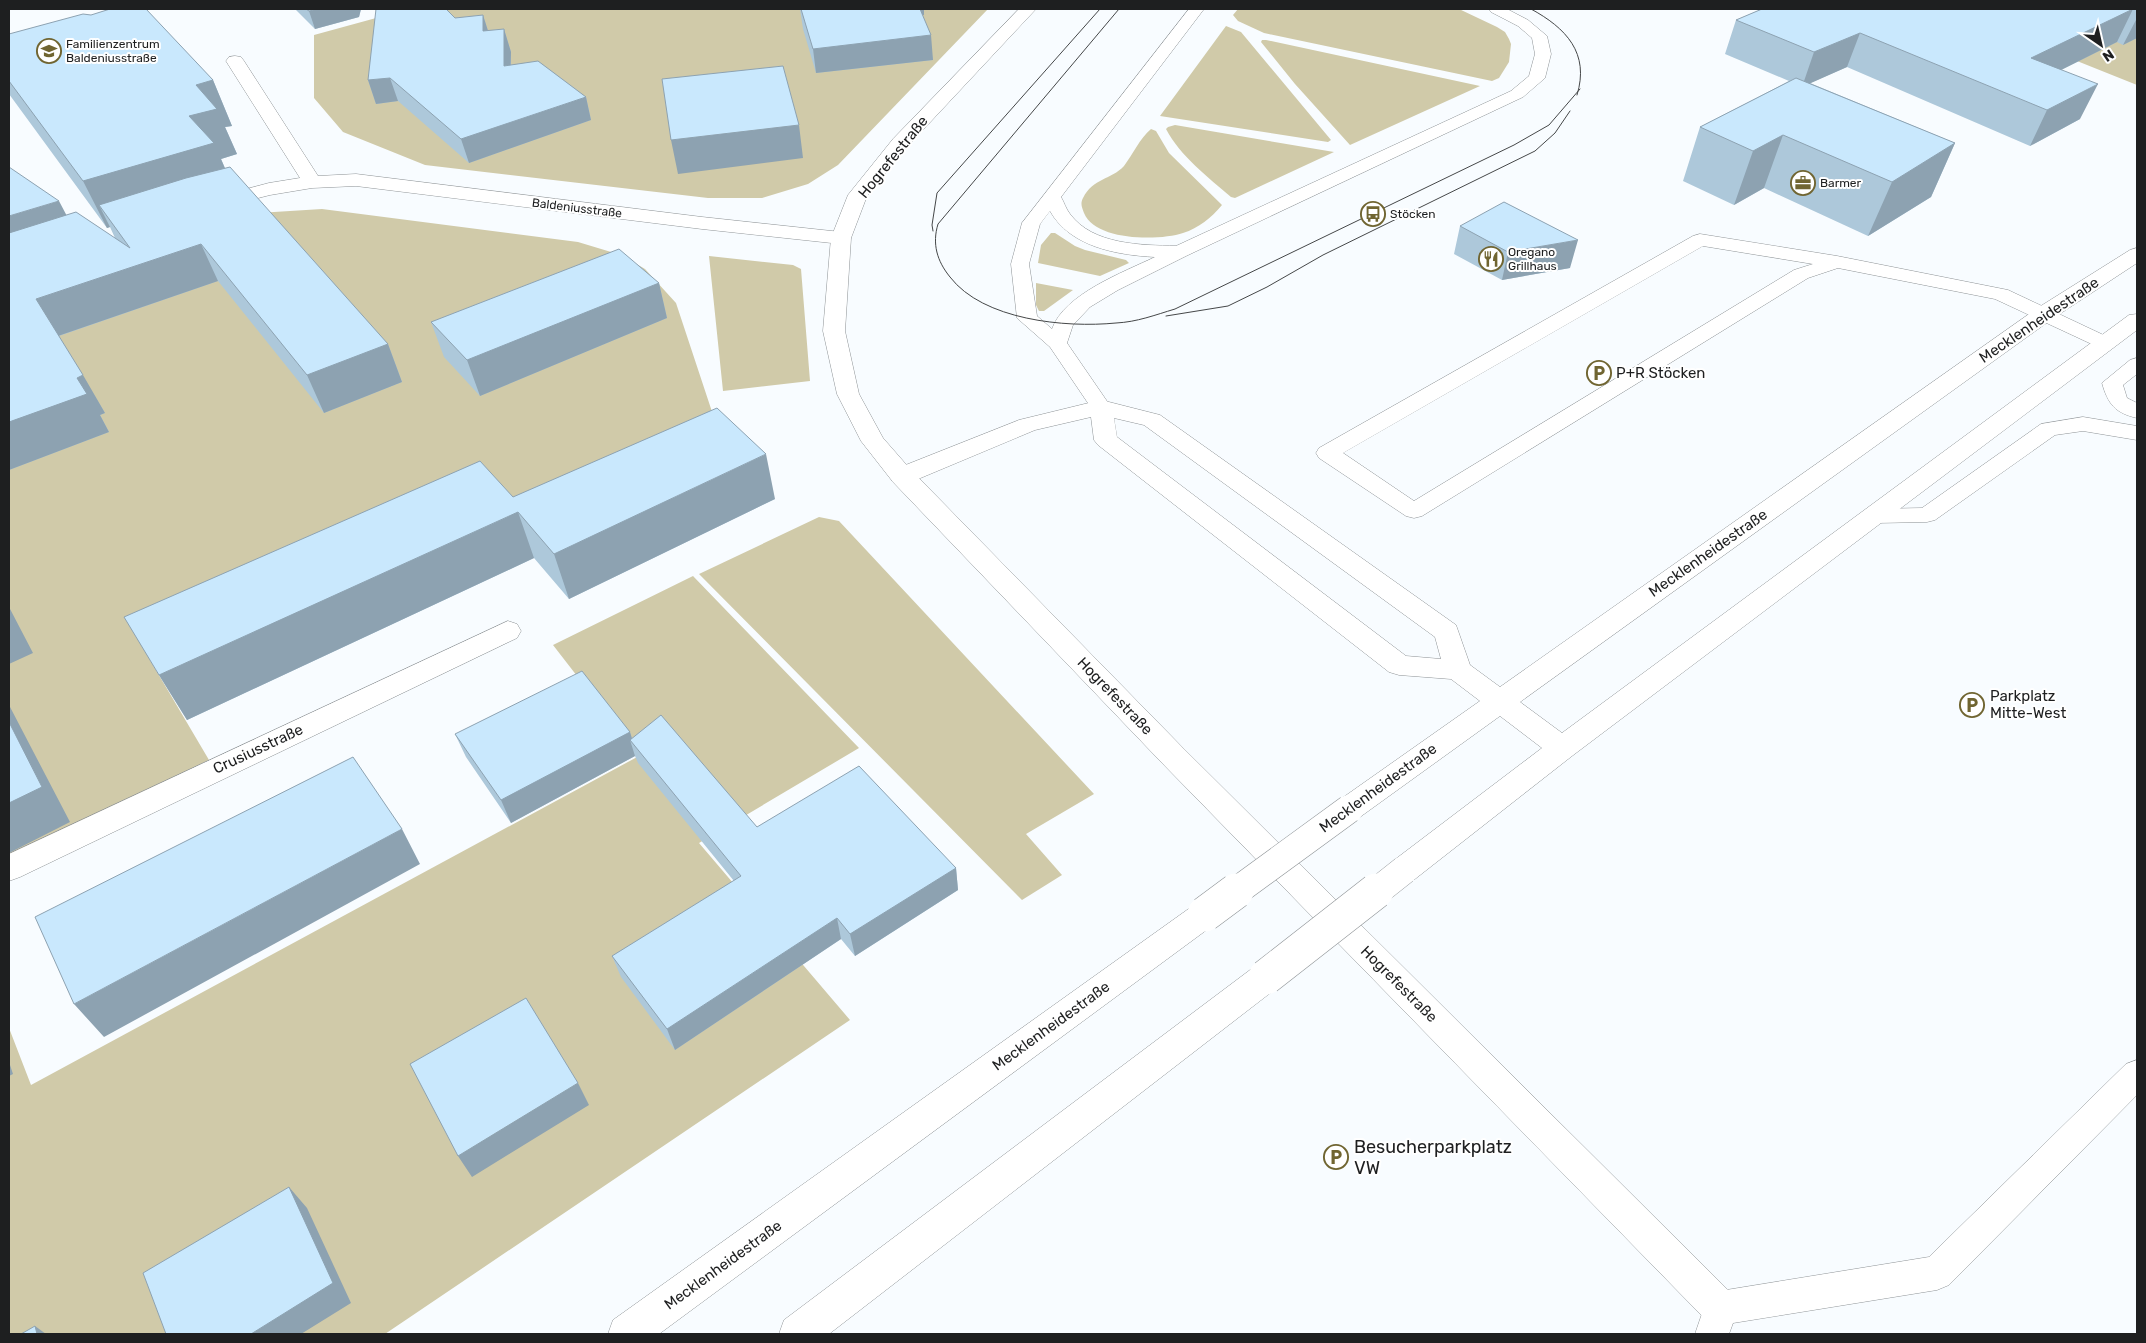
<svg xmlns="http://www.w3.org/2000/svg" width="2146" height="1343" font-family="Rubik,sans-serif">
<rect width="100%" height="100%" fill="#f8fcff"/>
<path fill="#d0caa9" d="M409,9H988L838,165L808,184L762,198H708L425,165L343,132L314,98V35Z
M1238,9H1459L1497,27L1505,32L1509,39L1511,44L1509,62L1499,78L1492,81L1264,33L1238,21L1233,15Z
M1947,9H2137V85Z
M1226,26L1241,32L1331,140L1328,142L1160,116Z
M1262,40H1266L1480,86L1350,145L1295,84L1261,42Z
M1175,125L1334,152L1235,198L1231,197C1208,177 1181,157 1166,129L1168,127Z
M1151,129L1156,131L1169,153L1222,205C1211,218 1199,228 1183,233C1159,241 1095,241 1084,213C1082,207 1080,204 1083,198C1093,178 1111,180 1124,166C1133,154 1140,138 1151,129Z
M322,209L578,242L621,255L645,269L676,303L725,451L530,538L150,660L209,760L9,858V288L258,213Z
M1051,233H1055L1075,246L1085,250L1126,260L1129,263L1100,276L1038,263L1041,245Z
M709,256L793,265L801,269L810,381L723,391Z
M1036,283L1073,290L1044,311H1039L1036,305Z
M819,517L839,521L1094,794L1026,834L1062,875L1022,900L699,574Z
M693,576L859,748L699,843L850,1020L385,1334H9V1028L31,1085L639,756L553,645Z"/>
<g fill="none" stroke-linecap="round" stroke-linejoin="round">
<defs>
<path id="service" d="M1189,9H1204L1061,197C1064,202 1066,209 1070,214C1093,245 1141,245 1176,246L1511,91L1529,76L1535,54L1532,38L1518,26L1491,12L1489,9H1507L1528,20L1547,36L1551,54L1545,78L1523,97L1186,256L1118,290L1090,307L1073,325L1067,343L1111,407L1108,412L1101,413L1094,412L1050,347L1017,318L1011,264L1022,223ZM1050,211C1070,247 1117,255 1155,257C1124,272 1064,294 1052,329L1037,316L1029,264L1040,224Z
M1700,234L1837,256L2008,290L2112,339L2115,343L2112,347L2105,349L2098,347L1995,299L1838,268L1808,278L1422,516L1414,518L1406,516L1319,458L1316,453L1319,448L1693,236ZM1703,246L1813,264L1794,270L1414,501L1343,453Z
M2137,358V374L2123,385L2127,398L2137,403V418C2115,413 2108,404 2102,383L2130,360Z
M2083,417L2137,426V440L2083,431L2055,435L1935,520L1927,522L1875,523L1867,521L1864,516L1867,511L1875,509L1922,508L2041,424Z
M2137,1060V1095L1949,1285L1937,1290L1733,1323L1729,1334H1695L1708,1296L1720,1291L1929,1257L2126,1064Z"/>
<path id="minor" d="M235,56L241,57L244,61L318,176L356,174L702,217L841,232L848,234L851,238L848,242L841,244L702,229L356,186L312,188L270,195L219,208L212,206L209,202L212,198L269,183L300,178L226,61L229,57Z
M508,621L517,624L521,631L517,638L20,877L9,881V854Z"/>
<path id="tertiary" d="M1019,9H1036L907,147L867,196L851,238L845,331L859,394L883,438L911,470L1183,748L1733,1295L1739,1308L1733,1321L1720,1327L1707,1321L1163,764L893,482L861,441L837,394L823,331L831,238L848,195L893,139Z"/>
<path id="secondary" d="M2137,248V263L2052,319L1520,702L1562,733L2129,315L2137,314V330L1572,756L1415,879L1404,883L1393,879L1389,870L1393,861L1542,748L1500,716L1360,817L1349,821L1338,817L1334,809L1338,801L1480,701L1451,679L1399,675L1389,672L1098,445L1094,440L1091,417L1035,430L911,482L902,484L893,482L890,476L893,470L1019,420L1101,400L1160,415L1456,625L1470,665L1500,687L2036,309L2130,250ZM1114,418L1144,425L1435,637L1441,659L1406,656L1117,437Z
M1205,901L1216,905L1221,914L1216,923L659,1334H608L613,1320L1194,905Z
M1266,963L1278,967L1282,977L1278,987L829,1334H779L784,1320L1254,967Z"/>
</defs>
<use href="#service" stroke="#8e9396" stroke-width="1"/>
<use href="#minor" stroke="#8e9396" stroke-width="1"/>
<use href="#tertiary" stroke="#8e9396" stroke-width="1"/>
<use href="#secondary" stroke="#8e9396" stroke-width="1"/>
<use href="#service" fill="#fff" fill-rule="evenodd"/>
<use href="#minor" fill="#fff" fill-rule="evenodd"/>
<use href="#tertiary" fill="#fff" fill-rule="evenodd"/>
<use href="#secondary" fill="#fff" fill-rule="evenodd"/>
<path stroke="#454748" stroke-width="1" d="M1119,9L938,224C932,244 937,261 950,277C983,320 1065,328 1116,323C1137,322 1155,315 1175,309L1514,145L1549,125L1580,89
M1531,9C1566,28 1590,53 1577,95
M933,231L932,225L937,193L1100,9
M1166,316L1228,306L1267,287L1323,255L1535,151L1555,133L1570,111"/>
<defs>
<path id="secondary-bridge-far1" d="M1234,893L1349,809
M1375,893L1404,870"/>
<path id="secondary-bridge" d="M1205,914L1236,891
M1266,977L1376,891"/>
</defs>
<use href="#secondary-bridge-far1" stroke="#8e9396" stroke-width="29" stroke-linecap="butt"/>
<use href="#secondary-bridge" stroke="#8e9396" stroke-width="36" stroke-linecap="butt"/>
<use href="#secondary-bridge-far1" stroke="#fff" stroke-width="28"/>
<use href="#secondary-bridge" stroke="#fff" stroke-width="35"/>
</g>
<path fill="#adc8da" d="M295,9H361L359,17L315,29Z
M800,9H924V15H922L933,60L816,73L803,29Z
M1762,9H2137V38L2123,45L2117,42L2061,70L2080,119L2030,146L1847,67L1810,83L1955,143L1931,197L1868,236L1764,188L1734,205L1683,181L1700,127L1789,81L1725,54L1736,20Z
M483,15L488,31L504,29L511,52V65L586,97L591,120L469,163L398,101L376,104L368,80L455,18Z
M9,34L213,80L232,126L225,127L237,154L221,159L225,168L388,344L402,382L324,413L218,281L59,336L105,413L100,415L109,432L9,470L67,215L115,238L110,227L107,228L9,94Z
M1460,226L1570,268L1502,280L1454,254Z
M659,283L667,318L480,396L444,357L431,322Z
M513,497L775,499L569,599L534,558L187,720L159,675Z
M630,732L632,739L757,827L956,868L958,890L855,956L841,939L675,1050L621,977L612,956L734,881L638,763L635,756L511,823L466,757L455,734Z"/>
<path fill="#8da2b1" d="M318,9H361L359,17L315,29L309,11Z
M914,9H924V15L915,16Z
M2133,9L2117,42L2015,93L2031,58Z
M483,15L490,37L483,31Z
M2137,18V38L2123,45Z
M504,29L511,52L510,89L504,66Z
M1860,33L1847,67L1802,87L1814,52Z
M931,35L933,60L816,73L813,49Z
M390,78L398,101L376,104L368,80Z
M213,80L232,126L225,127L237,154L221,159L234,190L99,205L110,227L107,228L83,181L189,116L196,85Z
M2098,84L2080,119L2030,146L2047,110Z
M586,97L591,120L469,163L461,139Z
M799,125L803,158L678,174L671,140Z
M1783,135L1764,188L1734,205L1753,151Z
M1955,143L1931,197L1868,236L1892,182Z
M59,201L78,237L9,260V216Z
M1578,240L1570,268L1502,280L1508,252Z
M201,244L218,281L58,336L36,299Z
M659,283L667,318L480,396L467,360Z
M388,344L402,382L324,413L307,375Z
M83,375L105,413L100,415L109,432L9,470V422L77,378Z
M766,454L775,499L569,599L554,554Z
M518,512L534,558L187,720L159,675Z
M9,607L33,653L9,664Z
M9,705L70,822L9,853Z
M630,732L634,745L630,740L635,756L511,823L501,800Z
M402,829L420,864L104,1037L74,1004Z
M956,868L958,890L855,956L850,934Z
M837,918L841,939L675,1050L667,1029Z
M9,1062L13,1074L9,1076Z
M578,1083L589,1105L472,1177L458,1156Z
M289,1187L307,1208L351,1303L301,1334H251Z
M35,1326L46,1334H37Z"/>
<path fill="#c9e8fd" stroke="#8da2b1" d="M110,9H146L213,80L196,85L217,109L189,116L214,143L83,181L9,81V34L83,14L91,15Z
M306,9H318L309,11Z
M376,9H446L455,18L483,15V31L504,29V66L538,61L586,97L461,139L390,78L368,80Z
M801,9H920L931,35L813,49Z
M1762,9H2133L2031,58L2098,84L2047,110L1860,33L1814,52L1736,20Z
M783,66L799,125L671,140L662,79Z
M1796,78L1955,143L1892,182L1783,135L1753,151L1700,127Z
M9,167L59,201L9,216Z
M230,167L388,344L307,375L201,244L36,299L83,375L77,378L87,394L9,422V233L76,212L130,248L99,205L186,178Z
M1504,202L1578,240L1508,252L1460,226Z
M619,249L659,283L467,360L431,322Z
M717,408L766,454L554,554L518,512L159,675L124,617L480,461L513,497Z
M582,671L630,732L501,800L455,734Z
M661,715L757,827L859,766L956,868L850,934L837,918L667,1029L612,956L741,876L630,740Z
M9,722L42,787L9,803Z
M353,757L402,829L74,1004L35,917Z
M526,998L578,1083L458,1156L410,1064Z
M289,1187L333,1283L251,1334H166L143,1273Z
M35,1326L37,1334H21Z"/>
<defs>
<symbol id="school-ring" viewBox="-11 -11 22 22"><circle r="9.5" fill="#fff" stroke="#706531" stroke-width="1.5"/><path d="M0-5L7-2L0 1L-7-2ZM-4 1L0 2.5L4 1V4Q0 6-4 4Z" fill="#706531"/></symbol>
<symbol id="office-ring" viewBox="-11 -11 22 22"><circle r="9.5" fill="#fff" stroke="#706531" stroke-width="1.5"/><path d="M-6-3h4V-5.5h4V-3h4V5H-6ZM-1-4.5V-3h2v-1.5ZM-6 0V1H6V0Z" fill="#706531"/></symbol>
<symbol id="bus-ring" viewBox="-11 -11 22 22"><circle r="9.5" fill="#fff" stroke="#706531" stroke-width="1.5"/><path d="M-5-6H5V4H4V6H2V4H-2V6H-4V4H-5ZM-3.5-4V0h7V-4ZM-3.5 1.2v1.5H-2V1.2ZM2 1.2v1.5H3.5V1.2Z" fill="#706531"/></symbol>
<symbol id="restaurant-ring" viewBox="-11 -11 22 22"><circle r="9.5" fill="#fff" stroke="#706531" stroke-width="1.5"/><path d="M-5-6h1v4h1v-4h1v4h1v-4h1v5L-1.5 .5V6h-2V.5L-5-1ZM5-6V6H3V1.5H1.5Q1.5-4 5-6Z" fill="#706531"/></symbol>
<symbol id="parking-ring" viewBox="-11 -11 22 22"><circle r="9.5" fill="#fff" stroke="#706531" stroke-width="1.5"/><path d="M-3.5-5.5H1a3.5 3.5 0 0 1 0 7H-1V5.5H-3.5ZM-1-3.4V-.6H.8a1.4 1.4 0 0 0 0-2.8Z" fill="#706531"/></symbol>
</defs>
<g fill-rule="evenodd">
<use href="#school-ring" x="35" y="37" width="28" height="28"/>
<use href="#office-ring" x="1789" y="169" width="28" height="28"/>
<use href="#bus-ring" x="1359" y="200" width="28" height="28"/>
<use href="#restaurant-ring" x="1477" y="245" width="28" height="28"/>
<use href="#parking-ring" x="1585" y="359" width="28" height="28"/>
<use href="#parking-ring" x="1958" y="691" width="28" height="28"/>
<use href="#parking-ring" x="1322" y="1143" width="28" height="28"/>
</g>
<g text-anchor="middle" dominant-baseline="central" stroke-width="4" stroke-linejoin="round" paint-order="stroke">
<g font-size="12" fill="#1e1f20" stroke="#fff" text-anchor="start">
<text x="66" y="44">Familienzentrum<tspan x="66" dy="14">Baldeniusstraße</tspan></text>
<text x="1820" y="183">Barmer</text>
<text x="1390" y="214">Stöcken</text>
<text x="1508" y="252">Oregano<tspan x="1508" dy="14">Grillhaus</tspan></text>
</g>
<g font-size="12" fill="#1e1f20" stroke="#fff">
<text transform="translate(577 208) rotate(7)">Baldeniusstraße</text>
</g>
<g font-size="15" fill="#1e1f20" stroke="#fff">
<text transform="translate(893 157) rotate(-51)">Hogrefestraße</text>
<text transform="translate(2039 320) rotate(-34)">Mecklenheidestraße</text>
<text transform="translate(1708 553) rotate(-35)">Mecklenheidestraße</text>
<text transform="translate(1115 696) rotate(46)">Hogrefestraße</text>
<text transform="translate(258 749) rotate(-25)">Crusiusstraße</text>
<text transform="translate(1378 788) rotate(-36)">Mecklenheidestraße</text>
<text transform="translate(1399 984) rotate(45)">Hogrefestraße</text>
<text transform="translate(1051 1026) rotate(-36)">Mecklenheidestraße</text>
<text transform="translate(723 1265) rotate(-36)">Mecklenheidestraße</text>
</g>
<g font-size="15" fill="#1e1f20" stroke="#fff" text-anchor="start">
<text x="1616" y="373">P+R Stöcken</text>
<text x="1990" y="696">Parkplatz<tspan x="1990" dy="17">Mitte-West</tspan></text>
</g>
<g font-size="18" fill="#1e1f20" stroke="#fff" text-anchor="start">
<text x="1354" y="1147">Besucherparkplatz<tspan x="1354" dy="21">VW</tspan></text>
</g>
</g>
<rect width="2146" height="1343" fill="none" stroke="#1e1f20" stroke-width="20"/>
<g transform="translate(2101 45) rotate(146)" stroke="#ffffff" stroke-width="4" paint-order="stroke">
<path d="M0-4L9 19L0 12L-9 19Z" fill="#1e1f20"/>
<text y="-8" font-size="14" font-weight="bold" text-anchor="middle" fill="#1e1f20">N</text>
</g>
</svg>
